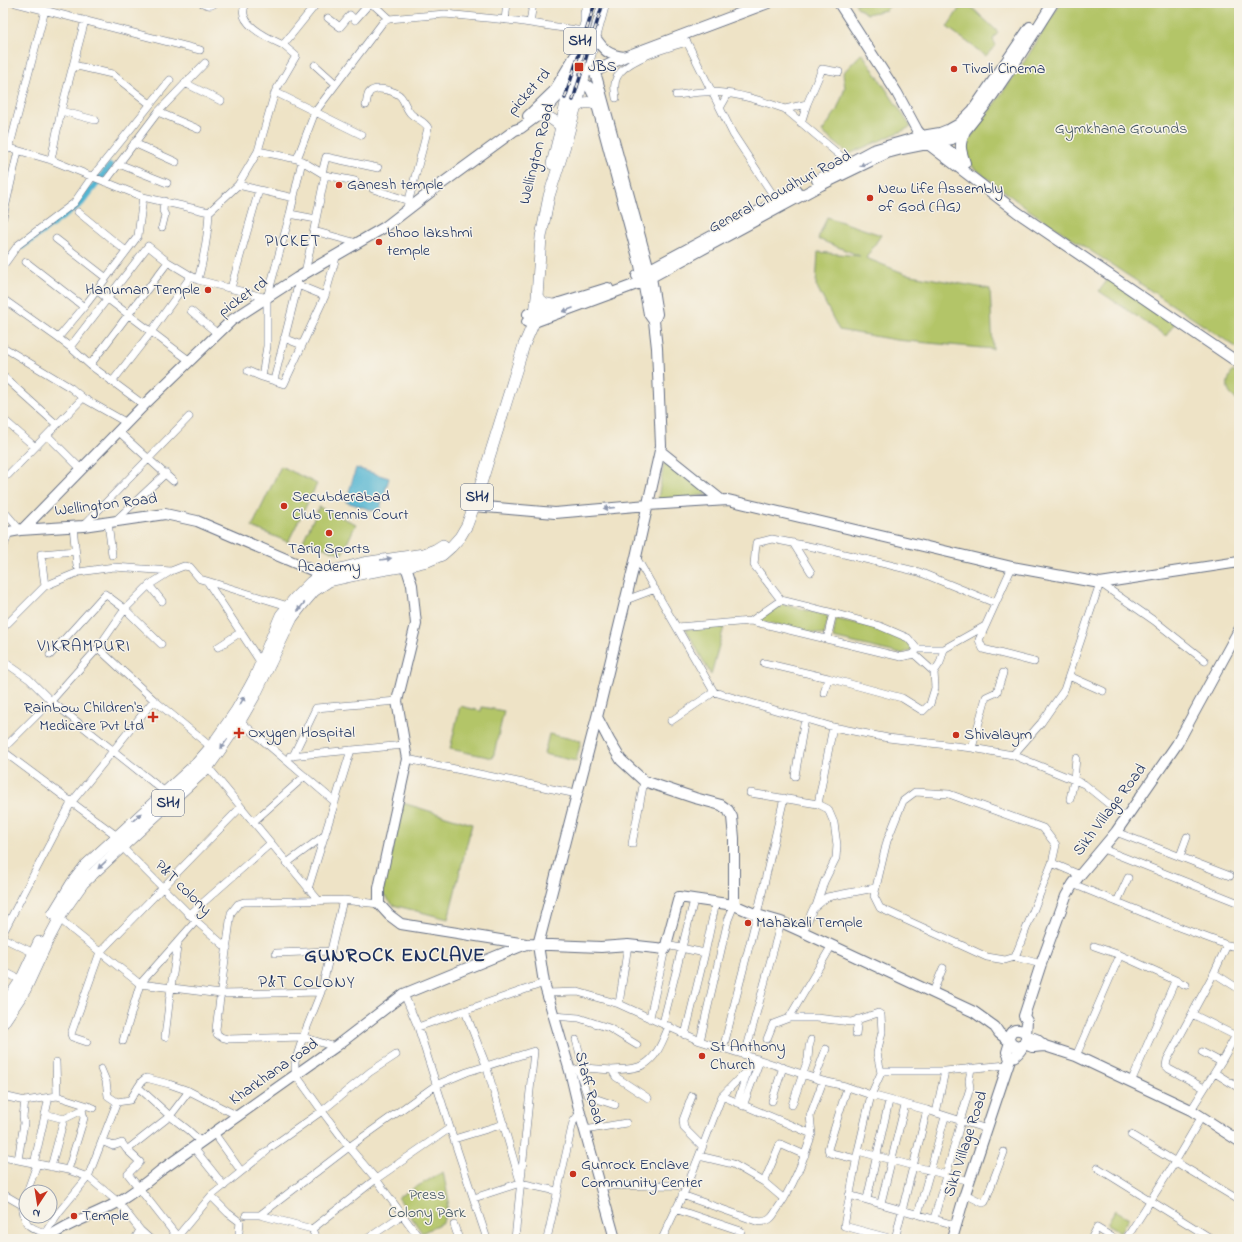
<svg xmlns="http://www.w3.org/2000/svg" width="1242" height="1242" font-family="'Indie Flower',sans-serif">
<rect width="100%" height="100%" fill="#f7f3e8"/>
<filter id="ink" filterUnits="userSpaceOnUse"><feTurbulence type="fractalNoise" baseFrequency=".025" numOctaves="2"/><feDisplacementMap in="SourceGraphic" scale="8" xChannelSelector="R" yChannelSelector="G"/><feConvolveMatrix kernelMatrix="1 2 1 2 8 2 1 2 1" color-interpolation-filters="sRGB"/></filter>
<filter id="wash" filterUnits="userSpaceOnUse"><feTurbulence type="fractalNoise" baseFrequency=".012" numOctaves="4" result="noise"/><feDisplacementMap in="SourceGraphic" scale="16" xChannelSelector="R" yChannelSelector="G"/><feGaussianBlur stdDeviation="0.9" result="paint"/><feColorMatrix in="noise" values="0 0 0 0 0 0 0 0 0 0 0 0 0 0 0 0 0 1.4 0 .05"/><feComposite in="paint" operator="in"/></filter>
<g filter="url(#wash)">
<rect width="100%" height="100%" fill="#eee3c6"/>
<path fill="#b3c568" stroke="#677a63" d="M597,3H599L582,59L579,58Z
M855,3H893L886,10L867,14L857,7Z
M963,3H967L998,32L993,40L996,45L986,56L947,27Z
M1061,3H1239V349L1026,208L972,166L965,150L970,138L1024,62Z
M862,53L911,127L849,154L822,132L837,110L845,88L843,73Z
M827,217L881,235L866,258L906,274L990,289L993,349L896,340L839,330L816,285L818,252L860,256L818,239Z
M1109,278L1175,323L1166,336L1099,291Z
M1233,371L1239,376V400C1225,395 1225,382 1233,371Z
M665,461L709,494L656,503L658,499L664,463Z
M281,466L317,484L288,542L252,527Z
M319,507L356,524L342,554L303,541Z
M781,604L829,616L824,635L757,620Z
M836,619L878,628L908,641L912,650L901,654L833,638Z
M724,627L711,675L686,629Z
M460,706L481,711L482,707L504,711L493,758L450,749Z
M549,734L581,741L576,761L544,754Z
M403,803L472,824L448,919L393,905L382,893Z
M443,1172L449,1201L443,1222L422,1233L398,1197Z
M1115,1210L1129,1218L1120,1232L1107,1224Z"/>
<path fill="#53b5d2" stroke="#377298" d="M356,468L389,478L379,512L346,502Z"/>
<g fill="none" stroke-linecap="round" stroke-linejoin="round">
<path stroke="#53b5d2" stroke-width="7" d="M22,246L81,203L110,166"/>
</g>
</g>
<g filter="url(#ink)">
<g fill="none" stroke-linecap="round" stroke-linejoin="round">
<defs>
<path id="street" d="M16,3L200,50
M202,3C207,5 211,7 215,3
M247,3C232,22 270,39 283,45
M366,3L375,6L389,19
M328,18L340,27L350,15L355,20L369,4
M505,20L507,3
M530,23L533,3
M73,65L112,74L150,104
M315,65L336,84
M839,72L822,69L807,104L785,109L849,163
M185,83L221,101
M275,92L362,135
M676,95C688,94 701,91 713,92C738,93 762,101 785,109
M616,98C615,91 613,84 617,77C625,60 669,47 687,42L720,108L728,94
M366,105C367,101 367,96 369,93C375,85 396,91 401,97C405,102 406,109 411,114C416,119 425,121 428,128L406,211
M720,108L733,134L777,201
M61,111L95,120
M158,112L198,129
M801,123L807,104
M134,143L176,162
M3,146L51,160L143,197L209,212C208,235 204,257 198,280L168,262L90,365
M9,149L45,10
M258,151L297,159
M51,160L61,111L85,20
M302,161L325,175L305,273
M119,164L167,183
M322,173L326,157L378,168
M325,175L355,181
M105,182L158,112L205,63
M238,185L294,198
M373,189L409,201
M78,212L126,251
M209,212L238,185L258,151L275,92L296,56L283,45L317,3
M290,214L316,219
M3,217L18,151
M162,227L165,215L163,211L164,201
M314,231L357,243
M56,239L105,277
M337,254L325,296L284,384L262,377L267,346V298L290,214L302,161L297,159L315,112L383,22L389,19L445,14L517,21L583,31
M26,262L84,307
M3,266L18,245L74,203L92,177L170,80
M198,280L267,298
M298,285L325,296
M231,288L259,190
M96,290L190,361
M3,299L58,338L84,307L138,236L143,197
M191,311L218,334
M58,338L70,347L90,365L144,405
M284,338L302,345
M3,347L71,388L83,398L127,423
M70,347L148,246L168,262
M248,371L262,377
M3,376L56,424
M274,380L298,285L297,278
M112,382L151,332L191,276
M3,419L35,447
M119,432L173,481
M47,435L81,469
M8,475L83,398
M3,510L20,530
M115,521L166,473
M108,522L112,555
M73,526L77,566
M83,526L189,417
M793,543L811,572
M3,549L9,532
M636,557L714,692L833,727L888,738L972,748L1013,755L1084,784L1126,818
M1012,567L979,640L983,649L1034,662
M171,571L184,566L190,567L200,579L207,581
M149,585L162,601
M45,586L41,554L75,551
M626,600L655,589
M781,600L754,565L756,543L772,539L823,549L919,572L995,603
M833,613L880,626L908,638L917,649
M751,621L781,600L833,613L827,639
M677,627L751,621L901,657L914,654
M3,628L45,586L79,572L114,567L171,571L149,585L125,609L98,648L51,701L3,749
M218,647L241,632
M98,648L154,700L211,747
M50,655L105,594L125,609L161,644
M3,661L29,679L51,701L165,792
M261,663L207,581L288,606
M764,663L828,678L824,693
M934,672L914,654L917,649H944L985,626
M1069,676L1103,691
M828,678L902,698L923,711L930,704L935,688L934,672L940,663L944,649
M240,721L335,802
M671,721L714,692
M972,748L986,697L997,692L1003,673
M3,751L117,836
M1013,755L1041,723L1064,690L1100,583L1156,622L1205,661
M290,756L404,745
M293,756L316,708L397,701
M407,759L577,794
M208,767L319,901
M795,776L805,718
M750,793L818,804L833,727
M1070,799L1074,780L1076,758
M253,822L305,776
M1116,832L1230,876
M632,844L644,781
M122,847L196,921L227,948
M1103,849L1239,903
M1180,856L1187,837
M287,863L325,835
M1052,863L1080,875
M1073,884L1181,928L1227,945L1239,947
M308,889L351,750
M1117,902L1128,878
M379,904L343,900L321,992L303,1037L295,1062V1069L296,1075L322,1111L349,1147L376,1179L420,1239
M816,906L824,882L836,858L837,845L834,823L828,809L818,804
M189,915L271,843
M59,918L75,932L140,984L221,994L321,992
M803,932L813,909L827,897L875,888
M3,933L71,803L154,700
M3,938L34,953
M666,945L705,953
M1227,945L1214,973L1239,989
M1094,946L1120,955L1186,985
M276,953L331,951
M1015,957L1005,960L987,957L880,908L874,896L887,841L903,801L915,792L949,794L1043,828L1056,845L1052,863L1015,957L1041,964
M3,971L21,980
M933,992L943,968
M547,993L578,992L619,1004L700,1041L745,1055L823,1081L845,1086L871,1095L927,1110L987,1129
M404,994L418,1027L450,1128L487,1239
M619,1004L628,945
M465,1011L486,1065L519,1178
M1192,1014L1236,1036
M553,1016L579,1018L609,1028L637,1045
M650,1017L665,949
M789,1018L832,945
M663,1023L694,900
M418,1027L544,983
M856,1034L858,1019
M685,1035L705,953L716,902
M165,1037L171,987L178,942
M767,1039L773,1024L789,1018H817L851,1022L878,1013L881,1015L882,1032L877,1053L881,1073
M576,1040L584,1068
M123,1041L140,984L196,921
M700,1041L728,920L734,905
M87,1042L72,1037L71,1034L100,952L241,807
M335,1047L303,1037L228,1039L221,1037L217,1034L216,1029L231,913L238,904L244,902L343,900
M723,1049L757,915L784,798
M1202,1052L1221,1062
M745,1055L781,922
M1076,1056L1120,955
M758,1059L722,1096L812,1134L810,1116L823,1081
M56,1062L57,1096
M101,1069L106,1081L108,1096L117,1102
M578,1069L587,1094L591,1097L615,1105
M612,1070C622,1069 634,1070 643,1065C657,1058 663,1040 669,1026
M570,1071L584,1068L612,1070L616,1077L648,1098
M1215,1073L1239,1088
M815,1078L826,1049
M1131,1082L1175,981
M138,1087L170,1116L188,1130L201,1142
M847,1088L828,1149L829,1152L831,1153L856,1159
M1204,1088L1169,1069L1166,1066L1167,1060L1214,973
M3,1096L25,1101L57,1096L85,1105
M692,1096L683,1120L684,1128L702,1146
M722,1096L699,1156L733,1164L764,1182L784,1199
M772,1101L783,1067
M737,1103L747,1073
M792,1105L808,1059L809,1047L811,1040
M743,1106L760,1060
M1191,1110L1221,1062L1239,1030
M936,1113L945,1071
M45,1114L64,1119
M960,1121L970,1088L969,1081L971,1068
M585,1130L626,1123
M214,1133L241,1171
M1131,1135L1239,1200
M454,1139L504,1124
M102,1141L113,1146L122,1143L127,1150L170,1116L189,1091
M193,1147L224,1186
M271,1147L322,1111L370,1072L396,1055
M127,1150L140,1162L128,1174L179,1239
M858,1151L969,1181
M3,1157L68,1170L88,1177L118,1202L140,1230L135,1239
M18,1160L24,1123L23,1117L25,1101
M34,1164L49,1097
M51,1167L64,1119L82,1110
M1098,1168L1212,1239
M68,1170L84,1118L82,1110L85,1105L94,1108
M764,1182L780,1144L805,1155
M600,1186L671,1185L687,1186
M27,1192L37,1164
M3,1194L22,1205L26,1193
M965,1194L983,1203L985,1202L1004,1152
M682,1195L756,1221C760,1222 764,1222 768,1220C772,1218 774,1214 776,1211C793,1187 803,1161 812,1134
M849,1195L955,1225
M211,1196L228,1213L240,1222L239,1232
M474,1198L520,1183L557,1191
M867,1199L889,1101
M881,1203L905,1105
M22,1205C26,1225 25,1226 45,1233
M675,1209L741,1231
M918,1214L945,1117
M246,1215H260L312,1229L316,1239
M260,1215L349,1147L436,1085L467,1072L534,1051L515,1239
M934,1219L961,1121
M454,1225L459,1239
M312,1229L376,1179L450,1128
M140,1230L150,1239
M177,1237L211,1196L267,1151
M41,1239L59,1212L88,1177L117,1102L130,1100L142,1081L146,1078L169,1084L189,1091L238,1116
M367,1239L402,1215
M547,1239L573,1122L580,1113
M662,1239L687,1186L699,1156
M893,1239L844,1226L858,1151L871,1095L881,1073L883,1071H945L1007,1065
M895,1239L927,1110
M1091,1239L1097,1228L1115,1239
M1126,1239L1175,1162L1202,1116"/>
<path id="secondary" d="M839,3L897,93L917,130L928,144L1017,212L1239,363
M594,36C604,50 607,55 624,57
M587,70L594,72L624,57L768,3
M594,72L597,79L651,277L657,314L654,321
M528,116L554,91L575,56
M936,140L964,163
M965,163C960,149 959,145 965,131
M817,180L873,150L922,136L940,133L950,129L959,124L973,110L1030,27
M637,276L796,191
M528,314L553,305L608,288
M527,322H534L642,282L821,185L887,153L902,149L952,139L965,131L988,102L1020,55L1053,3
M660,451L721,500
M474,506L555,513L648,505L728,500L1012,567L1100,583L1239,562
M22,530L144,405L232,320L297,278L385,227L433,190L515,130L521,128L544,111L558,96L571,79C590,84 591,86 597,105L640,265L649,314L654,321L657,348L661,446L636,557L597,717L538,945L544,983L570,1071L580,1113L615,1239
M3,533L20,530L83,526L165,514L197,521L321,574L326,579
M406,566L412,585L416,624L397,701L407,759L379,888V904L389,915L401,924L526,944L601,947L628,945L665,949L679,897L734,905L757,915L781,922L803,932L974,1012L995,1027L999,1033L1010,1042L1007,1052L1010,1059
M597,717L609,740L621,760L644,781L695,798L721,805L728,810L732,817L734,838V905
M1024,1016L1041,964L1066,896L1073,884L1080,875L1116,832L1177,744L1239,630
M1024,1016L1027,1021L1026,1035L1036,1039L1045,1046L1076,1056L1191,1110L1239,1141
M1010,1059C1010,1058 1015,1056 1015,1056C1021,1051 1034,1032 1019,1030C1009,1028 1005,1042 1015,1046C1019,1048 1020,1045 1023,1045C1026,1044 1030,1046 1032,1047C1036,1047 1041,1046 1045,1046
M46,1239C68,1222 94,1216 118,1202C133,1193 147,1182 160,1171L335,1047L404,994L526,944
M952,1239L965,1194L1010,1059"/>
<path id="primary" d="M576,107C584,102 588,101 597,105
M537,116C548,115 554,120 561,127
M552,164L559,136L571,79L586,23V13L590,3
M537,297L544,303L553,305
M53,914L72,883L85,866L197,763L211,747L236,711L248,690L255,677L281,615L295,598L311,582L321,574L363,563L424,554L435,550L443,545
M3,1007L21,980L39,942
M3,1023L25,990L48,940L64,910L83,883L208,767L223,746L240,721L255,695L292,618L302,605L314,591L329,581L370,572L406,566L428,561L442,555L451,547L460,537L467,525L474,506L524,345L534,322L537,297L541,237L549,196L566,142L604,3"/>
</defs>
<use href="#street" stroke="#656e82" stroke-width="8"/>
<use href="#secondary" stroke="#656e82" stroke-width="12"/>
<use href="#primary" stroke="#656e82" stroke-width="12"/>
<use href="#street" stroke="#fff" stroke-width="7"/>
<use href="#secondary" stroke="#fff" stroke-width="10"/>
<use href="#primary" stroke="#fff" stroke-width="11"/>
<defs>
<path id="rail" d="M565,98L595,3
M573,100L603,3"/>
</defs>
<use href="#rail" stroke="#1b2f5e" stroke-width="3.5"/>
<use href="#rail" stroke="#f7f3e8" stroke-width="2" stroke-dasharray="6" stroke-linecap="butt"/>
</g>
<defs><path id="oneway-solid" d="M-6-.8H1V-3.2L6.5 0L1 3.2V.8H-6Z"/></defs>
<g fill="#8d97ae">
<use href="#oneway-solid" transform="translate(865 164) rotate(155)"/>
<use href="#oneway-solid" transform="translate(568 310) rotate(159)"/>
<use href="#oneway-solid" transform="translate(609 508) rotate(175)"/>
<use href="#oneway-solid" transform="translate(386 559) rotate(-9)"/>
<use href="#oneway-solid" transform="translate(301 607) rotate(128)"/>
<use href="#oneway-solid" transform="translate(242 701) rotate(-60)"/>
<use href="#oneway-solid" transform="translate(224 744) rotate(125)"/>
<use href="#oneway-solid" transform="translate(137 817) rotate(-43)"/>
<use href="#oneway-solid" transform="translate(102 865) rotate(137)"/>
</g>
</g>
<g fill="#c8321e" stroke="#f7f3e8" stroke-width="1.5">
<rect x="574" y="62" width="10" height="10" rx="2"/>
<circle cx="954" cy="69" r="4"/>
<circle cx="339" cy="185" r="4"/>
<circle cx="870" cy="198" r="4"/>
<circle cx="379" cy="242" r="4"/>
<circle cx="208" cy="290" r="4"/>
<circle cx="284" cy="506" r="4"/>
<circle cx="329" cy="533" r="4"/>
<path d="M151 711h4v4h4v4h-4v4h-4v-4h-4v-4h4z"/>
<path d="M237 727h4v4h4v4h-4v4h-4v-4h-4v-4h4z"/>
<circle cx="956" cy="735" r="4"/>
<circle cx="748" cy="923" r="4"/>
<circle cx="702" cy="1056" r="4"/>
<circle cx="573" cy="1174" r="4"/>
<circle cx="74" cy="1216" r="4"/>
</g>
<g text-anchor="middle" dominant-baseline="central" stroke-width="3" stroke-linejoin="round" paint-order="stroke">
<g fill="#f7f3e8" stroke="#5d6a87" stroke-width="1">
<rect x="564" y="28" width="32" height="26" rx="3"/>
<rect x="461" y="484" width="32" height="26" rx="3"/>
<rect x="152" y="790" width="32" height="26" rx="3"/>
</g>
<g font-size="15" font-weight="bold" fill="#1b2f5e">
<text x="580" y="41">SH1</text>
<text x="477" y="497">SH1</text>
<text x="168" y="803">SH1</text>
</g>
<g font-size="16" fill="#1b2f5e" stroke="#f7f3e8" text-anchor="start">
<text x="588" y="67">JBS</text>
<text x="962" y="69">Tivoli Cinema</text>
<text x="347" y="185">Ganesh temple</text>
<text x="878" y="189">New Life Assembly<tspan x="878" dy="18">of God (AG)</tspan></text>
<text x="387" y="233">bhoo lakshmi<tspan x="387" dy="18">temple</tspan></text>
<text x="200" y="290" text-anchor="end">Hanuman Temple</text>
<text x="292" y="497">Secubderabad<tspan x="292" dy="18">Club Tennis Court</tspan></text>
<text x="329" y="549" text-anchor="middle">Tariq Sports<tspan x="329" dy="18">Academy</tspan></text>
<text x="144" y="708" text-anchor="end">Rainbow Children's<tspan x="144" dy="18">Medicare Pvt Ltd</tspan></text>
<text x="248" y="733">Oxygen Hospital</text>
<text x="964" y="735">Shivalaym</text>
<text x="756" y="923">Mahakali Temple</text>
<text x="710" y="1047">St Anthony<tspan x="710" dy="18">Church</tspan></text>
<text x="581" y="1165">Gunrock Enclave<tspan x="581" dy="18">Community Center</tspan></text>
<text x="82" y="1216">Temple</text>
</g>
<g font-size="16" fill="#1b2f5e" stroke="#f7f3e8">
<text transform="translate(529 92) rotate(-48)">picket rd</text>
<text transform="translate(537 154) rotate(-76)">Wellington Road</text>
<text transform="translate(780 192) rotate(-28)">General Choudhuri Road</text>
<text transform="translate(243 297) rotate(-35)">picket rd</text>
<text transform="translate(106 505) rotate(-7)">Wellington Road</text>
<text transform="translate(1110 810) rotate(-53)">Sikh Village Road</text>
<text transform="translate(183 888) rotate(44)">P&amp;T colony</text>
<text transform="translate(274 1072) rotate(-35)">Kharkhana road</text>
<text transform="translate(589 1088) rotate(75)">Staff Road</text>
<text transform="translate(966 1144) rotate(-72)">Sikh Village Road</text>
</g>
<g font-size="16" fill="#415460" stroke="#f7f3e8">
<text x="1121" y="129">Gymkhana Grounds</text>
<text x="427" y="1195">Press<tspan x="427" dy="18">Colony Park</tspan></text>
</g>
<g font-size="17" letter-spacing="1" fill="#1b2f5e" stroke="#f7f3e8">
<text x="293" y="241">PICKET</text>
<text x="84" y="646">VIKRAMPURI</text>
<text x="307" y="982">P&amp;T COLONY</text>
</g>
<g font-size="20" font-weight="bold" letter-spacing="1" fill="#1b2f5e" stroke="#f7f3e8">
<text x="395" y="956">GUNROCK ENCLAVE</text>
</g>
</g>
<rect width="1242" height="1242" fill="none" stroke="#f7f3e8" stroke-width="16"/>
<g transform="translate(38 1204) rotate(192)"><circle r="19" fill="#f7f3e8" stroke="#9fa5b1"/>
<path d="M0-3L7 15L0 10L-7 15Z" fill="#c8321e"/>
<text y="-6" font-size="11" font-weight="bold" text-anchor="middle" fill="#1b2f5e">N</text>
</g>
</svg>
